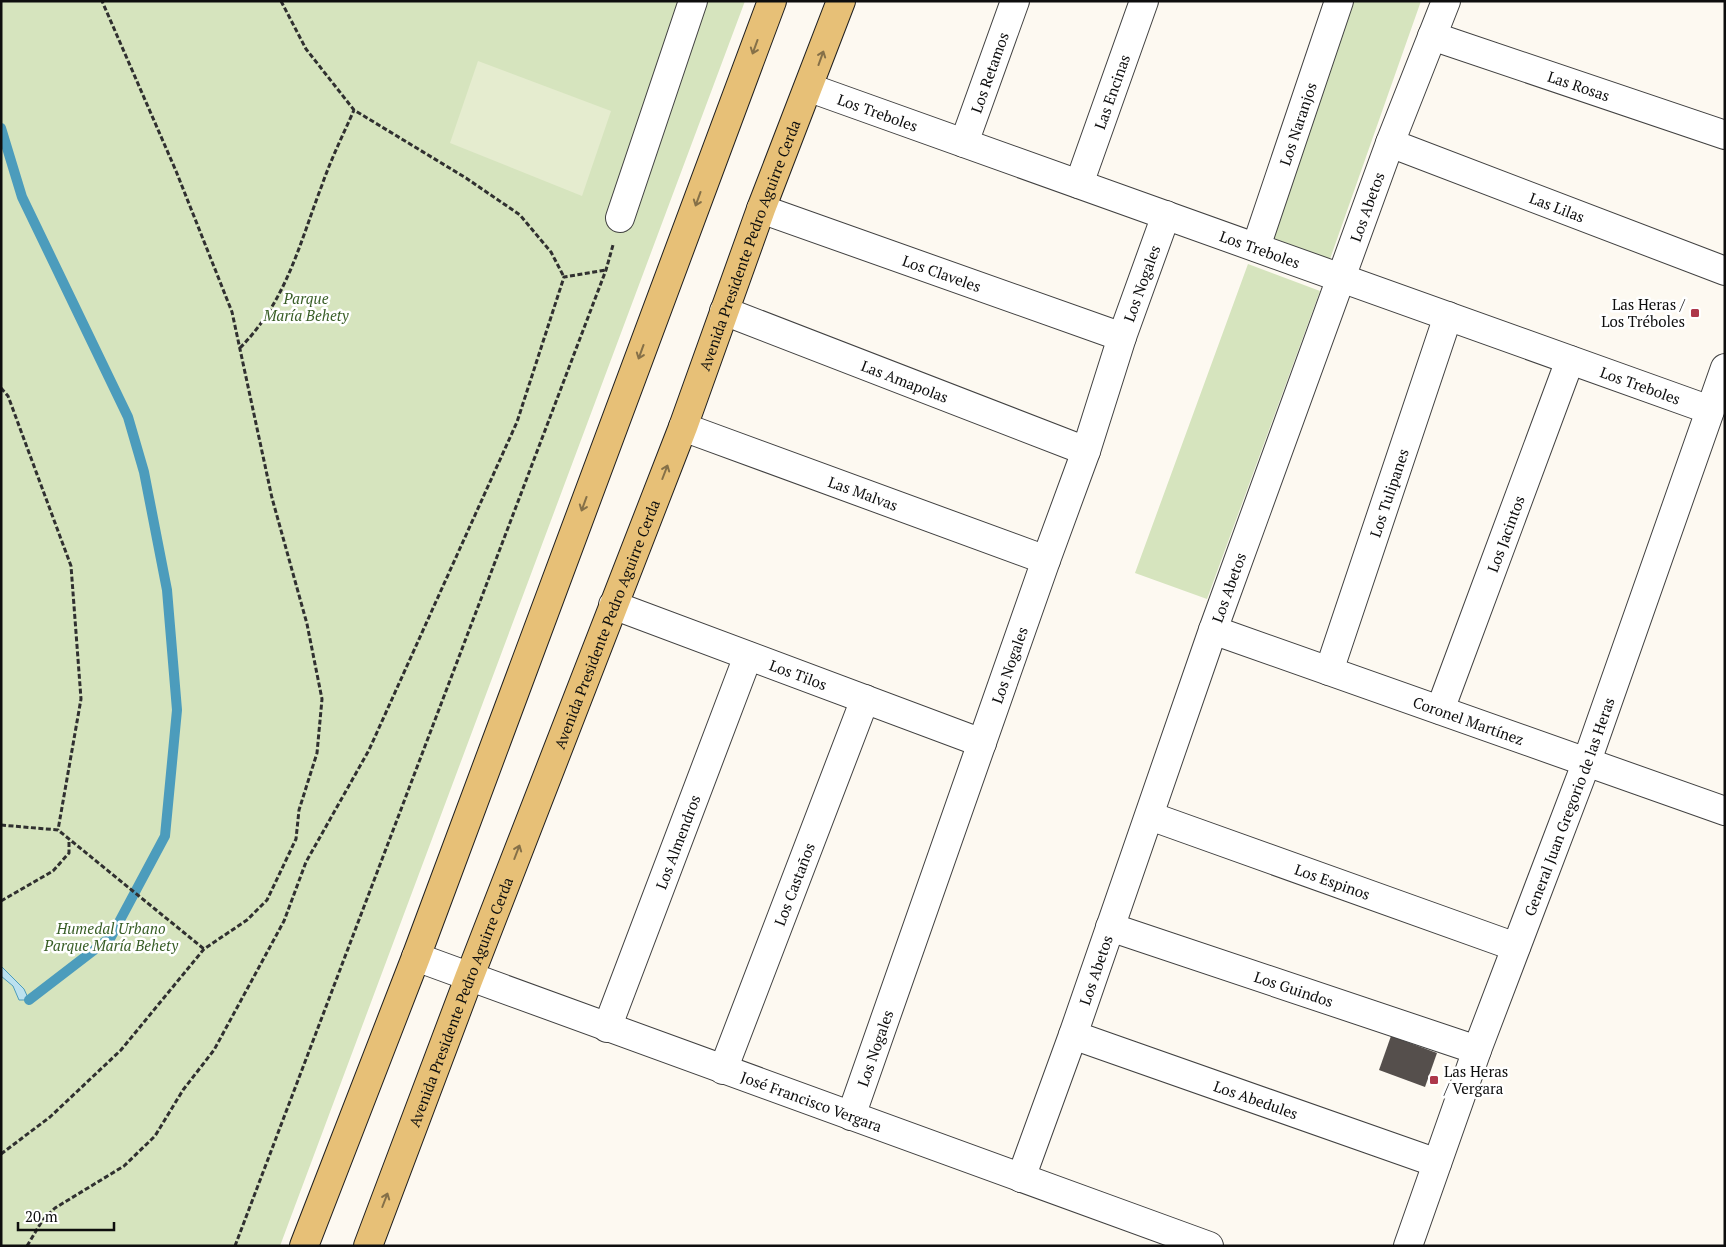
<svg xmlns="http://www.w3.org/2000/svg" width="1726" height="1247" font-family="'PT Serif',serif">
<rect width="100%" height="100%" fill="#fdf9f1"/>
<path fill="#d6e4be" d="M1,1H745L280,1246H1Z
M1350,1H1421L1330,259L1267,236Z
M1248,264L1320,291L1207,599L1135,573Z"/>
<path fill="#e5eccf" d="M478,61L611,111L582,196L450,143Z"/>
<path fill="#bce1ef" stroke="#4c9cbc" d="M1,966L24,989L29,1000H19L13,986L1,976Z"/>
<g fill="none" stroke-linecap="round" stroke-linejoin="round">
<path stroke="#4c9cbc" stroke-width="10" d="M1,128L22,197L128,417L144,472L167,590L177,710L165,836L111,937L29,1000"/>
</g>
<path fill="#554f4c" d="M1391,1036L1437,1053L1425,1087L1379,1070Z"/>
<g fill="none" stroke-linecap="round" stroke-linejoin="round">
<defs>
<g id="minor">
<path id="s1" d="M1432,36L1725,135"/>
<path id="s2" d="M810,88L1710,410"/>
<path id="s3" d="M964,143L1015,1"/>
<path id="s4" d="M1390,143L1725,271"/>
<path id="s5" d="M1079,184L1144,1"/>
<path id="s6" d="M761,209L1122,337"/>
<path d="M620,218L693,1"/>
<path id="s7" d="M1256,247L1339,1"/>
<path id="s8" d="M724,311L1086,451"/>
<path id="s9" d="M683,427L1046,560"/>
<path id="s10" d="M613,605L982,743"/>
<path id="s11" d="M1213,630L1725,811"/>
<path id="s12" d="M1329,671L1448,316"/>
<path id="s13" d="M1440,710L1570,360"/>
<path id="s14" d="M1150,816L1516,947"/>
<path id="s15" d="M1110,927L1477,1050"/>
<path id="s16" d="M416,957L1209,1246"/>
<path id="s17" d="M607,1028L748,656"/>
<path id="s18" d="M1073,1035L1437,1163"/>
<path id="s19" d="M723,1070L865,699"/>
<path id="s20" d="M851,1116L1046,560L1086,451L1122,337L1166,215"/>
<path id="s21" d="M1021,1178L1073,1035L1213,630L1390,143L1446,1"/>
<path id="s22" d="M1408,1246L1477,1050L1587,761L1725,368"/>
</g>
<g id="major">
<path d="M304,1246L416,957L772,1"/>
<path id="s23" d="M368,1246L469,978L683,427L761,209L841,1"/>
</g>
</defs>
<use href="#minor" stroke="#414141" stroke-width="30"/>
<use href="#major" stroke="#1f1f1f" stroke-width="30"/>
<path stroke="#303030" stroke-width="3" stroke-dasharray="5 2.5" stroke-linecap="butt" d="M281,1L306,49L354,110L466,178L520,215L551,252L564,277
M240,348C287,300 299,245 322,185C331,159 343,135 354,110
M1,388L8,396L71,566L81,699L58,830
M1,825L58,830L204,949
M1,901L53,871L69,853V840
M1,1154L50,1117L121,1050L204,949L247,920L267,900L296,839L299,810L317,753L322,699L307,624L272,498L232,312L176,171L102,1
M27,1246L42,1221L55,1208L124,1166L155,1136L183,1090L214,1050L258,969L284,921L306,862L369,750L517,422L564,277L606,270
M235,1246L606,270L613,245"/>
<use href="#minor" stroke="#fff" stroke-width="28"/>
<use href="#major" stroke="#e7c077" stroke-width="28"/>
</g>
<defs><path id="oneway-shaft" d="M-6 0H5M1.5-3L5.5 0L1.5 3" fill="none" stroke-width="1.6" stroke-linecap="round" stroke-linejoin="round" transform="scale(1.25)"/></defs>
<g stroke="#857048">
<use href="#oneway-shaft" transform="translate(755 47) rotate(110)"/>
<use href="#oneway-shaft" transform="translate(821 58) rotate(-70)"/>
<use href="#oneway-shaft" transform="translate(698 199) rotate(110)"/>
<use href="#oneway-shaft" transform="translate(641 352) rotate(110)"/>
<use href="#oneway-shaft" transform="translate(665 472) rotate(-69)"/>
<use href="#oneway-shaft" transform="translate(584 504) rotate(110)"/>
<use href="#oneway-shaft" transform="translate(517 852) rotate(-69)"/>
<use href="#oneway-shaft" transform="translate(385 1200) rotate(-69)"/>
</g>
<g fill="#ad374a" stroke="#fff" stroke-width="2">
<rect x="1690" y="308" width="10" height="10" rx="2.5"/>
<rect x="1429" y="1075" width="10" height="10" rx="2.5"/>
</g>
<g text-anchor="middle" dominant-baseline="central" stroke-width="5" stroke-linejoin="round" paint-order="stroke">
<g font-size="15" fill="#0e0e0e" stroke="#fff">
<text stroke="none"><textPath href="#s3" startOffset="75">Los Retamos</textPath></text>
<text stroke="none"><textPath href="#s1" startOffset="155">Las Rosas</textPath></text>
<text stroke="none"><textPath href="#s5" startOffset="98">Las Encinas</textPath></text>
<text stroke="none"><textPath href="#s2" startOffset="72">Los Treboles</textPath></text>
<text stroke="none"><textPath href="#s7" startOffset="130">Los Naranjos</textPath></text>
<text stroke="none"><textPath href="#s21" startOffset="1031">Los Abetos</textPath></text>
<text stroke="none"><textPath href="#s4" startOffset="179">Las Lilas</textPath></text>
<text stroke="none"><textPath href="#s23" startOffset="1071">Avenida Presidente Pedro Aguirre Cerda</textPath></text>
<text stroke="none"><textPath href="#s2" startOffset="478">Los Treboles</textPath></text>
<text stroke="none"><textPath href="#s6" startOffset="192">Los Claveles</textPath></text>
<text stroke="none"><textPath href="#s20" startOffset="882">Los Nogales</textPath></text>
<text stroke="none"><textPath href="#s8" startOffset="194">Las Amapolas</textPath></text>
<text stroke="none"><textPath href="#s2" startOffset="882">Los Treboles</textPath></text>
<text stroke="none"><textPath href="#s9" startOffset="192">Las Malvas</textPath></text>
<text stroke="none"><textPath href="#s12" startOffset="188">Los Tulipanes</textPath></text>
<text stroke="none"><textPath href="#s13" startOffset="188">Los Jacintos</textPath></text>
<text stroke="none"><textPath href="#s21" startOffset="626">Los Abetos</textPath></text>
<text stroke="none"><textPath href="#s23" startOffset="666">Avenida Presidente Pedro Aguirre Cerda</textPath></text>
<text stroke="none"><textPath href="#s20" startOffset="478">Los Nogales</textPath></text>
<text stroke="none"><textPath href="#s10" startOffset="198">Los Tilos</textPath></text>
<text stroke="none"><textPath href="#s11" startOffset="271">Coronel Martínez</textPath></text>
<text stroke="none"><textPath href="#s22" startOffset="468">General Juan Gregorio de las Heras</textPath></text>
<text stroke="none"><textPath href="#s17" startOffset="199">Los Almendros</textPath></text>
<text stroke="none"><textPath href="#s14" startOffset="194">Los Espinos</textPath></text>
<text stroke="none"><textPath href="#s19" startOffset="199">Los Castaños</textPath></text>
<text stroke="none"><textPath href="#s21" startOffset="221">Los Abetos</textPath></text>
<text stroke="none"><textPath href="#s15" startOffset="194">Los Guindos</textPath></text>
<text stroke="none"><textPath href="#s23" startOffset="261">Avenida Presidente Pedro Aguirre Cerda</textPath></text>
<text stroke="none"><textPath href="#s20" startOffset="72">Los Nogales</textPath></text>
<text stroke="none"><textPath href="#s18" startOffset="194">Los Abedules</textPath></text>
<text stroke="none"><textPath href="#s16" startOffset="421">José Francisco Vergara</textPath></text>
</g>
<g font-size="15" font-style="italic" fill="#385e26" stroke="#fff">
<text x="306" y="298">Parque<tspan x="306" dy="17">María Behety</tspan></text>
<text x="111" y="928">Humedal Urbano<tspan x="111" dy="17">Parque María Behety</tspan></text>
</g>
<g font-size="15" fill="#0e0e0e" stroke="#fff" text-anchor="end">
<text x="1685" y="304">Las Heras /<tspan x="1685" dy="17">Los Tréboles</tspan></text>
<text x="1444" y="1071" text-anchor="start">Las Heras<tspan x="1444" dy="17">/ Vergara</tspan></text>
</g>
</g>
<rect width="1726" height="1247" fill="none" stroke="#0e0e0e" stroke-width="5"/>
<path d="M18 1222v8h96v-8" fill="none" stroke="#0e0e0e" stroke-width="2.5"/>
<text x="25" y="1222" font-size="15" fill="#0e0e0e" stroke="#ffffff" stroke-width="4" paint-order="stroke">20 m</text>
</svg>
